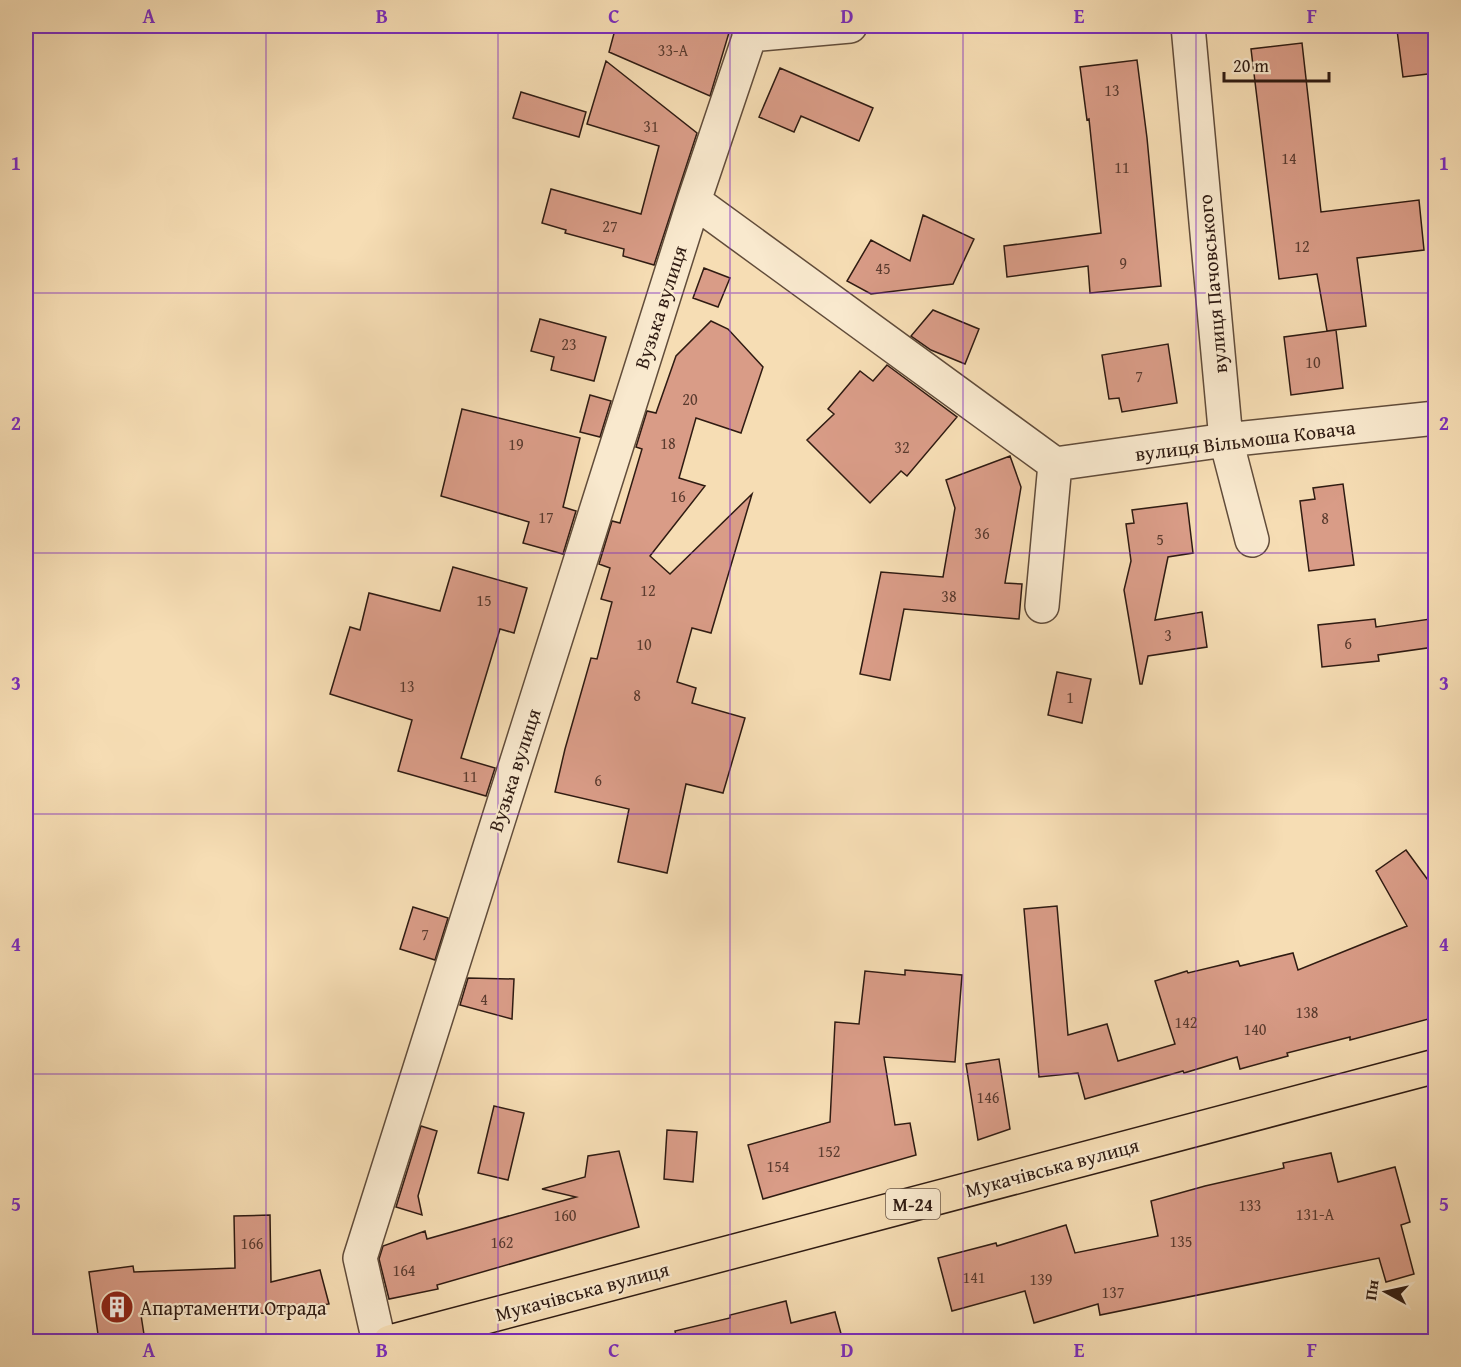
<svg xmlns="http://www.w3.org/2000/svg" width="1461" height="1367" font-family="'Gentium Book Plus',serif">
<rect width="100%" height="100%" fill="#f6ddb4"/>
<filter id="stains"><feTurbulence type="fractalNoise" baseFrequency=".00333" numOctaves="4"/><feColorMatrix values="0 0 0 0 .2 0 0 0 0 .09 0 0 0 0 .02 0 0 0 .5 -.17"/></filter>
<radialGradient id="worn" r=".72"><stop offset=".6" stop-color="#630" stop-opacity="0"/><stop offset="1" stop-color="#630" stop-opacity=".3"/></radialGradient>
<path fill="#d99c87" stroke="#2f1b12" stroke-width="1.5" d="M616,26H731L710,96L609,52Z
M1436,26V73L1403,77L1397,30Z
M1302,43L1321,212L1419,200L1424,250L1357,258L1366,326L1327,331L1317,274L1279,279L1251,49Z
M1137,60L1147,138L1161,286L1090,293L1088,266L1007,277L1004,246L1101,233L1089,119L1087,120L1080,67Z
M606,61L697,133L654,265L623,256L624,249L565,233L566,230L542,223L551,189L641,214L659,146L587,124Z
M780,68L873,108L859,141L801,116L794,132L759,117Z
M521,92L586,112L579,137L513,118Z
M923,215L974,239L953,284L871,294L847,281L871,240L910,261Z
M704,268L730,278L718,307L693,298Z
M933,310L979,329L965,364L931,350L911,336Z
M540,319L606,337L594,381L551,370L554,357L531,351Z
M711,321L728,329L763,367L741,433L696,418L679,478L705,486L650,556L670,574L752,494L711,633L692,628L677,682L696,688L692,703L745,718L723,793L686,784L667,873L618,862L629,809L555,792L565,749L591,658L597,659L612,602L601,599L610,568L599,564L612,521L620,523L642,449L636,447L647,411L656,413L676,356Z
M1336,330L1343,388L1291,395L1284,337Z
M1168,344L1177,403L1122,412L1119,398L1109,399L1102,355Z
M887,365L957,417L907,476L901,471L870,503L807,440L834,414L828,409L860,371L873,381Z
M590,395L611,401L600,437L580,432Z
M462,409L580,438L563,507L576,511L563,554L523,543L529,522L441,496Z
M1010,456L1021,487L1005,583L1022,584L1019,619L904,609L890,680L860,674L881,572L943,577L955,508L946,480Z
M1343,484L1354,565L1309,571L1300,501L1315,499L1313,488Z
M1187,503L1193,553L1168,557L1155,620L1202,612L1207,647L1148,656L1142,684H1140L1124,590L1131,561L1126,524L1134,523L1132,510Z
M453,567L527,588L514,633L500,629L461,758L495,768L486,796L398,771L412,720L330,694L350,627L360,630L369,593L440,611Z
M1375,619L1376,627L1430,619L1434,647L1378,655L1379,661L1322,667L1318,625Z
M1057,672L1091,679L1082,723L1048,715Z
M1406,850L1436,891V1017L1350,1040V1037L1287,1053L1288,1056L1240,1069L1237,1057L1184,1073L1183,1071L1085,1099L1078,1073L1039,1077L1024,909L1057,906L1068,1035L1107,1024L1118,1061L1175,1044L1155,981L1187,971L1188,973L1238,961L1240,966L1293,953L1298,970L1407,926L1376,871Z
M413,907L448,918L435,960L400,949Z
M905,970L962,975L955,1062L884,1057L895,1125L910,1123L916,1155L763,1199L748,1145L830,1122L835,1022L859,1024L865,971L905,975Z
M468,978L514,979L512,1019L460,1005Z
M999,1059L1010,1129L978,1140L966,1064Z
M494,1106L524,1113L508,1180L478,1173Z
M421,1126L437,1131L418,1196L422,1215L396,1207Z
M667,1130L697,1132L693,1182L664,1179Z
M619,1151L639,1227L437,1285L438,1289L389,1299L379,1259L383,1246L425,1231L427,1239L576,1197L542,1189L585,1177L588,1156Z
M1331,1153L1338,1182L1395,1167L1410,1222L1401,1225L1414,1274L1386,1282L1379,1258L1100,1315L1098,1304L1034,1323L1025,1291L952,1311L938,1258L996,1243L997,1246L1066,1225L1075,1253L1158,1236L1151,1201L1205,1186L1284,1168L1283,1163Z
M270,1215L271,1282L320,1270L329,1304L272,1313L236,1314V1311L141,1315L145,1341H99L89,1272L133,1266L134,1272L235,1268L234,1216Z
M786,1301L791,1323L835,1312L843,1341H677L675,1331L730,1318V1315Z"/>
<g fill="none" stroke-linecap="round" stroke-linejoin="round">
<defs>
<path id="minor" d="M1188,26L1226,440L1252,540
M749,35L850,26
M694,201L1055,464L1042,606
M1055,464L1226,440L1436,418
M379,1342L360,1258L694,201L753,26"/>
<path id="trunk" d="M390,1342L1436,1066"/>
</defs>
<use href="#minor" stroke="#614c3a" stroke-width="36"/>
<use href="#trunk" stroke="#2f1b12" stroke-width="36"/>
<use href="#minor" stroke="#f9e9ce" stroke-width="33"/>
<use href="#trunk" stroke="#f6ddb4" stroke-width="33"/>
</g>
<path fill="none" stroke="#7b2cbf" stroke-width="1.5" stroke-opacity="0.55" d="M266,26V1342M498,26V1342M730,26V1342M963,26V1342M1196,26V1342M26,293H1436M26,553H1436M26,814H1436M26,1074H1436"/>
<defs>
<symbol id="building-disc" viewBox="-11 -11 22 22"><circle r="9.5" fill="#8f2418" stroke="#f9e9ce"/><path d="M-4-6H4V6H1V3H-1V6H-4ZM-2.5-4.3h1.7v1.8h-1.7ZM.8-4.3h1.7v1.8H.8ZM-2.5-1h1.7V.8h-1.7ZM.8-1h1.7V.8H.8Z" fill="#fff"/></symbol>
</defs>
<g fill-rule="evenodd">
<use href="#building-disc" x="98" y="1288" width="38" height="38"/>
</g>
<g text-anchor="middle" dominant-baseline="central" stroke-width="4.5" stroke-linejoin="round" paint-order="stroke">
<g font-size="16" fill="#5a3b2f">
<text x="673" y="50">33-А</text>
<text x="1112" y="90">13</text>
<text x="651" y="126">31</text>
<text x="1289" y="158">14</text>
<text x="1122" y="167">11</text>
<text x="610" y="226">27</text>
<text x="1302" y="246">12</text>
<text x="1123" y="263">9</text>
<text x="883" y="268">45</text>
<text x="569" y="344">23</text>
<text x="1313" y="362">10</text>
<text x="1139" y="376">7</text>
<text x="690" y="399">20</text>
<text x="668" y="443">18</text>
<text x="516" y="444">19</text>
<text x="902" y="447">32</text>
<text x="678" y="496">16</text>
<text x="546" y="517">17</text>
<text x="1325" y="518">8</text>
<text x="982" y="533">36</text>
<text x="1160" y="539">5</text>
<text x="648" y="590">12</text>
<text x="949" y="596">38</text>
<text x="484" y="600">15</text>
<text x="1168" y="635">3</text>
<text x="1348" y="643">6</text>
<text x="644" y="644">10</text>
<text x="407" y="686">13</text>
<text x="637" y="695">8</text>
<text x="1070" y="697">1</text>
<text x="470" y="776">11</text>
<text x="598" y="780">6</text>
<text x="425" y="934">7</text>
<text x="484" y="999">4</text>
<text x="1307" y="1012">138</text>
<text x="1186" y="1022">142</text>
<text x="1255" y="1029">140</text>
<text x="988" y="1097">146</text>
<text x="829" y="1151">152</text>
<text x="778" y="1166">154</text>
<text x="1250" y="1205">133</text>
<text x="1315" y="1214">131-А</text>
<text x="565" y="1215">160</text>
<text x="1181" y="1241">135</text>
<text x="502" y="1242">162</text>
<text x="252" y="1243">166</text>
<text x="404" y="1270">164</text>
<text x="974" y="1277">141</text>
<text x="1041" y="1279">139</text>
<text x="1113" y="1292">137</text>
</g>
<rect fill="#f9e9ce" stroke="#6c594a" stroke-width="1.5" x="886" y="1189" width="54" height="30" rx="4.5"/>
<g font-size="18" font-weight="bold" fill="#2f1b12">
<text x="913" y="1204">М-24</text>
</g>
<g font-size="20" fill="#2f1b12" stroke="#f9e9ce">
<text transform="translate(1212 284) rotate(-95)">вулиця Пачовського</text>
<text transform="translate(660 307) rotate(-72)">Вузька вулиця</text>
<text transform="translate(1245 440) rotate(-7)">вулиця Вільмоша Ковача</text>
<text transform="translate(514 770) rotate(-72)">Вузька вулиця</text>
<text transform="translate(1052 1167) rotate(-15)">Мукачівська вулиця</text>
<text transform="translate(582 1291) rotate(-15)">Мукачівська вулиця</text>
</g>
<g font-size="20" fill="#2f1b12" stroke="#f9e9ce" text-anchor="start">
<text x="140" y="1307">Апартаменти Отрада</text>
</g>
</g>
<rect width="1461" height="1367" fill="none" stroke="#f6ddb4" stroke-width="66"/>
<g transform="translate(1386 1292) rotate(278)" stroke="#f9e9ce" stroke-width="4.5" paint-order="stroke">
<path d="M0-4.5L10 22L0 15L-10 22Z" fill="#2f1b12"/>
<text y="-9" font-size="16" font-weight="bold" text-anchor="middle" fill="#2f1b12">Пн</text>
</g>
<path d="M1224 72v9h105v-9" fill="none" stroke="#2f1b12" stroke-width="3"/>
<text x="1233" y="72" font-size="18" fill="#2f1b12" stroke="#f9e9ce" stroke-width="4.5" paint-order="stroke">20 m</text>
<rect x="33" y="33" width="1395" height="1301" fill="none" stroke="#7b2cbf" stroke-width="2"/>
<g font-size="20" text-anchor="middle" font-weight="bold" fill="#7b2cbf">
<text x="149" y="23">A</text>
<text x="382" y="23">B</text>
<text x="614" y="23">C</text>
<text x="847" y="23">D</text>
<text x="1079" y="23">E</text>
<text x="1312" y="23">F</text>
<text x="16" y="170">1</text>
<text x="1444" y="170">1</text>
<text x="16" y="430">2</text>
<text x="1444" y="430">2</text>
<text x="16" y="690">3</text>
<text x="1444" y="690">3</text>
<text x="16" y="951">4</text>
<text x="1444" y="951">4</text>
<text x="16" y="1211">5</text>
<text x="1444" y="1211">5</text>
<text x="149" y="1357">A</text>
<text x="382" y="1357">B</text>
<text x="614" y="1357">C</text>
<text x="847" y="1357">D</text>
<text x="1079" y="1357">E</text>
<text x="1312" y="1357">F</text>
</g>
<rect width="100%" height="100%" filter="url(#stains)"/>
<rect width="100%" height="100%" fill="url(#worn)"/>
</svg>
